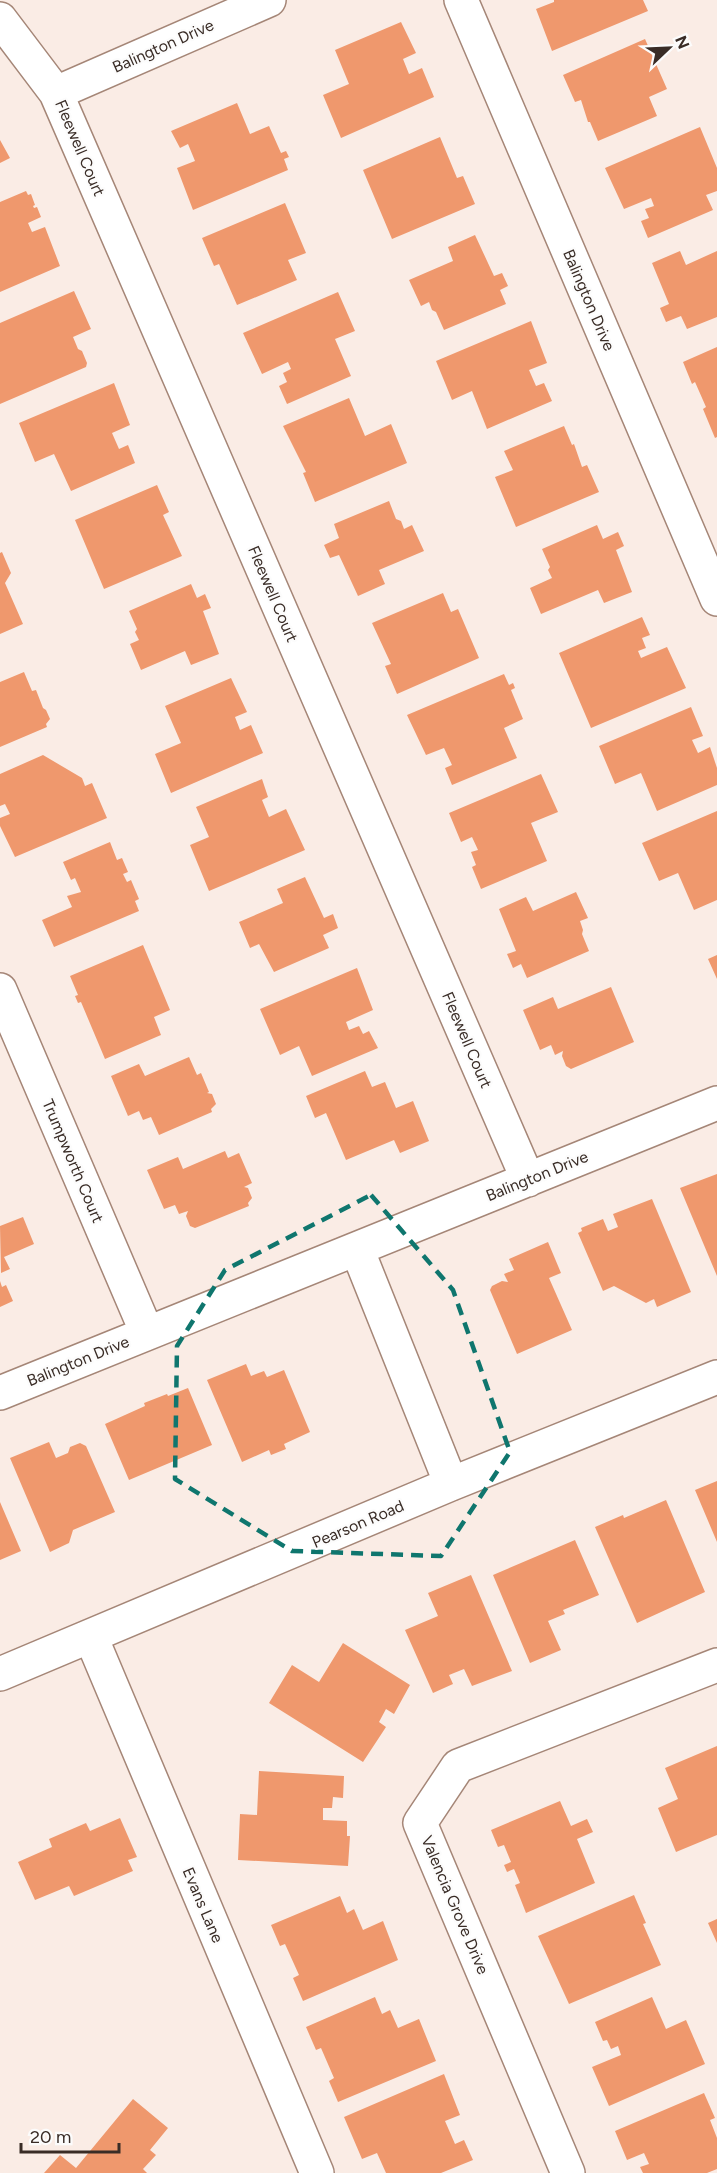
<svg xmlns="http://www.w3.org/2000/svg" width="717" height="2173" font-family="Figtree,sans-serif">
<rect width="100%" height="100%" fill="#faece5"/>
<path fill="#ef986d" d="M554,0H643L648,11L552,51L536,9L554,2Z
M401,22L416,53L403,59L409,74L422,68L434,97L341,138L323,95L349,84L335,50Z
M645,39L667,89L649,97L657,116L598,141L590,122H588L581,100L575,102L563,75Z
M237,103L250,134L269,126L281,153L286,151L289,157L284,159L288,170L193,210L177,168L195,161L188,144L180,148L171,131Z
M700,127L717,168V191L706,195L713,210L648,238L641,221L649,218L645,209L654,206L651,198L624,209L605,168Z
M440,137L457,178L463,176L475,204L392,239L363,170Z
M0,140L10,158L0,163Z
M26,191L28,195L31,194L35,205L33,206L34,208L37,207L41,217L28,223L32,232L45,227L60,266L0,292V202Z
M285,203L306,253L288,260L297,280L237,305L219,264L214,266L202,238Z
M475,235L494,276L502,273L508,286L500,290L506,304L444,330L436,312L432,310L429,302L421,306L409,280L453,261L448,247Z
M680,251L686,265L717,251V317L687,329L681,316L666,322L660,308L669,304L652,263Z
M74,291L91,329L73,337L78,349L82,351L87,363L86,367L0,404V323Z
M338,292L355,331L335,339L351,376L287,404L279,386L287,382L283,373L291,369L288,362L262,374L243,333Z
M531,321L547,363L529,370L536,386L544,383L552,401L487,429L472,391L452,400L436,361Z
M717,347V437L715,438L703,409L706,407L695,382L692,384L683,362Z
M114,383L130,425L112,433L119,449L128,445L135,463L71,491L54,454L35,462L19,423Z
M349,398L365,436L391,424L407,463L315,502L303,473L306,472L283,426Z
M564,426L572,445L574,444L582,467L587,465L599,492L516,527L495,477L513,470L504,451Z
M157,485L169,512L163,515L182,556L104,589L75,520Z
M389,501L396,519L401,521L404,529L412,525L424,551L379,570L385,584L358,596L339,555L330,558L324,545L339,538L334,524Z
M597,525L603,539L618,532L624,546L616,550L632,592L604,603L598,590L541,614L530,588L552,578L548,570L550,567L542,549Z
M2,552L11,573L5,583L23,624L0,634V553Z
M191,584L197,598L205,594L211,608L203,611L219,654L191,665L185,651L141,670L130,644L139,640L135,632L137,629L129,611Z
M443,593L451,612L458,609L479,658L397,694L385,666L391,664L372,623Z
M642,617L650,635L642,638L646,648L638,651L641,658L667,647L686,688L591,728L559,653Z
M24,672L32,691L36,690L43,708L46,710L50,719L46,724L47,727L0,747V682Z
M504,674L509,685L513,683L515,688L511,690L523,719L504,728L517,758L452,785L445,768L452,765L444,748L426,755L407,715Z
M231,678L247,712L235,717L240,730L251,725L263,753L171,793L155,754L181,743L165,706Z
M691,707L703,736L692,740L698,753L710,747L717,768V785L657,811L641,773L615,784L599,746Z
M43,755L82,778L85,786L92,783L107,818L15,857L0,826V818L10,814L5,804L0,806V774Z
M541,774L558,812L531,823L547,861L481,889L472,867L476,865L471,852L478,850L472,837L461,842L449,813Z
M262,779L268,797L262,800L269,817L286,809L305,850L209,891L190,845L209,837L196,807Z
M717,811V900L694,910L678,873L659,881L642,843Z
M110,842L117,860L122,858L128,872L123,874L127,882L131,880L139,899L135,901L139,911L54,947L42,920L72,907L67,896L81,892L75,878L71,880L63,862Z
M305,877L324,918L333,914L338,928L323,935L329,948L274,972L259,944L250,948L239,922L283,903L277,889Z
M576,892L588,918L580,921L583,930L582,934L589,951L527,978L521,964L513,968L507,954L516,951L499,909L526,897L533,911Z
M143,945L170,1010L154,1017L161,1035L105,1059L81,1002L78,1003L75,996L78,995L70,976Z
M717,955V979L708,959Z
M357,968L373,1010L346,1022L349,1030L359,1026L363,1034L369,1031L378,1048L312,1076L299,1046L280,1055L260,1009Z
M611,987L634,1042L571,1069L566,1066L562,1056L563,1051L555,1055L551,1045L540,1050L523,1010L553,997L558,1009Z
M189,1057L197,1075L201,1073L209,1092L207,1093L212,1094L216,1104L211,1109L212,1112L159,1135L151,1117L143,1120L139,1111L128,1116L111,1076L139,1064L145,1076Z
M365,1071L372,1087L385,1082L396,1108L413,1101L429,1141L400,1153L394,1140L346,1160L326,1113L315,1118L306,1096Z
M225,1151L228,1158L239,1153L252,1183L244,1187L248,1188L252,1198L248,1203L249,1206L195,1228L190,1226L186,1216L188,1211L179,1214L175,1205L164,1209L147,1170L178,1157L183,1169Z
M717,1174V1276L680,1188Z
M652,1199L691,1292L657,1307L654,1299L646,1303L614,1286L603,1291L578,1233L582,1231L581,1228L603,1219L608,1231L618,1227L613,1214Z
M23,1217L34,1244L4,1257L10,1269L1,1273L0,1226Z
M548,1242L561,1273L549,1278L572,1330L517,1354L490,1290L492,1286L502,1281L508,1282L504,1274L514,1270L509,1259Z
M0,1281L2,1287L6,1285L13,1301L0,1307Z
M246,1364L251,1376L264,1371L267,1377L284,1370L310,1432L284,1444L286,1449L271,1455L269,1450L242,1462L207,1380Z
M188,1388L212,1445L129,1480L105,1424L145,1406L144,1403L167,1394L168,1396Z
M49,1442L56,1458L68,1453L70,1447L80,1443L86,1446L115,1512L73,1530L69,1543L50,1552L10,1458Z
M717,1481V1542L695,1490Z
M666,1500L705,1592L637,1623L595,1527L623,1515L624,1518Z
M0,1502L21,1551L0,1560Z
M575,1540L599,1595L563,1610L565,1614L548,1621L561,1650L530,1663L493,1575Z
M471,1575L512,1671L472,1686L464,1669L449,1675L453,1684L433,1693L405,1630L438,1616L428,1593Z
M343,1643L410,1685L394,1714L386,1709L379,1722L386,1727L363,1762L269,1703L292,1665L319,1682Z
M717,1746V1835L676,1852L658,1808L678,1799L665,1768Z
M259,1771L344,1776L343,1798L333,1797L332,1808H323V1820L347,1821V1836H350L348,1866L238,1860L240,1814L257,1815Z
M560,1801L571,1826L587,1819L593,1832L577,1839L595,1883L526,1913L515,1885L520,1883L514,1869L507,1872L504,1865L511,1862L504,1845L498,1847L491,1830Z
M120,1818L137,1857L128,1860L133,1871L74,1896L69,1886L35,1900L18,1862L52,1847L49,1839L86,1823L90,1831Z
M634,1895L646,1923L643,1924L661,1965L569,2004L538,1936Z
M340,1896L347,1913L354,1909L363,1930L383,1921L398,1960L303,2001L293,1978L299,1975L285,1944L280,1946L271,1925Z
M717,1919V1943L708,1923Z
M375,1997L382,2014L390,2010L398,2028L419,2019L436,2061L338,2102L329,2081L334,2078L321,2048L316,2050L306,2027Z
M652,1997L666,2029L686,2020L705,2064L609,2106L592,2067L621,2055L618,2046L611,2049L607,2040L603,2041L595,2022Z
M444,2074L460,2115L445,2121L455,2144L464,2140L473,2160L441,2173H386L377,2153L362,2159L344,2117Z
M704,2093L715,2118L710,2120L717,2138V2169L707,2173H643L640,2167L649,2164L644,2153L627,2160L615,2131Z
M133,2099L168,2128L150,2150L156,2155L143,2169L147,2173H44L60,2155L76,2168Z"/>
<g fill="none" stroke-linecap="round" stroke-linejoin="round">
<defs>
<path id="minor" d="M461,0L717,599
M0,19L56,93L528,1180
M56,93L269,0
M0,990L147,1333
M357,1249L451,1484
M0,1393L717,1103
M91,1637L317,2173
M0,1674L451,1484L717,1377
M568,2173L420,1823L458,1766L717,1665"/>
</defs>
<use href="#minor" stroke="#a58677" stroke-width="36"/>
<use href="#minor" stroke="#fff" stroke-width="33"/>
</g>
<path fill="none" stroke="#0f766e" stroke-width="4.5" stroke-dasharray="12 8" stroke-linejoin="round" d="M371,1195L453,1290L510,1452L441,1556L292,1551L175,1479L177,1346L225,1270Z"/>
<g text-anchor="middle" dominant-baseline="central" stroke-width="4.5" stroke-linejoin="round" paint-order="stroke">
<g font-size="16" fill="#392c26" stroke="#fcfcfc">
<text transform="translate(163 46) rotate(-24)">Balington Drive</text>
<text transform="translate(80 148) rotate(67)">Fleewell Court</text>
<text transform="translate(589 300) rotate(67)">Balington Drive</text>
<text transform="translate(273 594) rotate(67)">Fleewell Court</text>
<text transform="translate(467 1040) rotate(67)">Fleewell Court</text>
<text transform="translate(73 1161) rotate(67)">Trumpworth Court</text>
<text transform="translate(537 1176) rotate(-22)">Balington Drive</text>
<text transform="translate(78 1361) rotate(-22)">Balington Drive</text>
<text transform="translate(358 1524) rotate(-23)">Pearson Road</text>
<text transform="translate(203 1905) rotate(67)">Evans Lane</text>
<text transform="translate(455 1905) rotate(67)">Valencia Grove Drive</text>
</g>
</g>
<g transform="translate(669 48) rotate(67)" stroke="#fcfcfc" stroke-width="4.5" paint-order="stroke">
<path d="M0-4.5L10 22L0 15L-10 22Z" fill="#392c26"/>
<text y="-9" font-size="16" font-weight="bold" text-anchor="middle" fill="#392c26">N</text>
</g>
<path d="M21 2143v9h98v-9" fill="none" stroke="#392c26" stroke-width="3"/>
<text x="30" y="2143" font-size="18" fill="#392c26" stroke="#fcfcfc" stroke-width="4.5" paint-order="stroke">20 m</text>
</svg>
